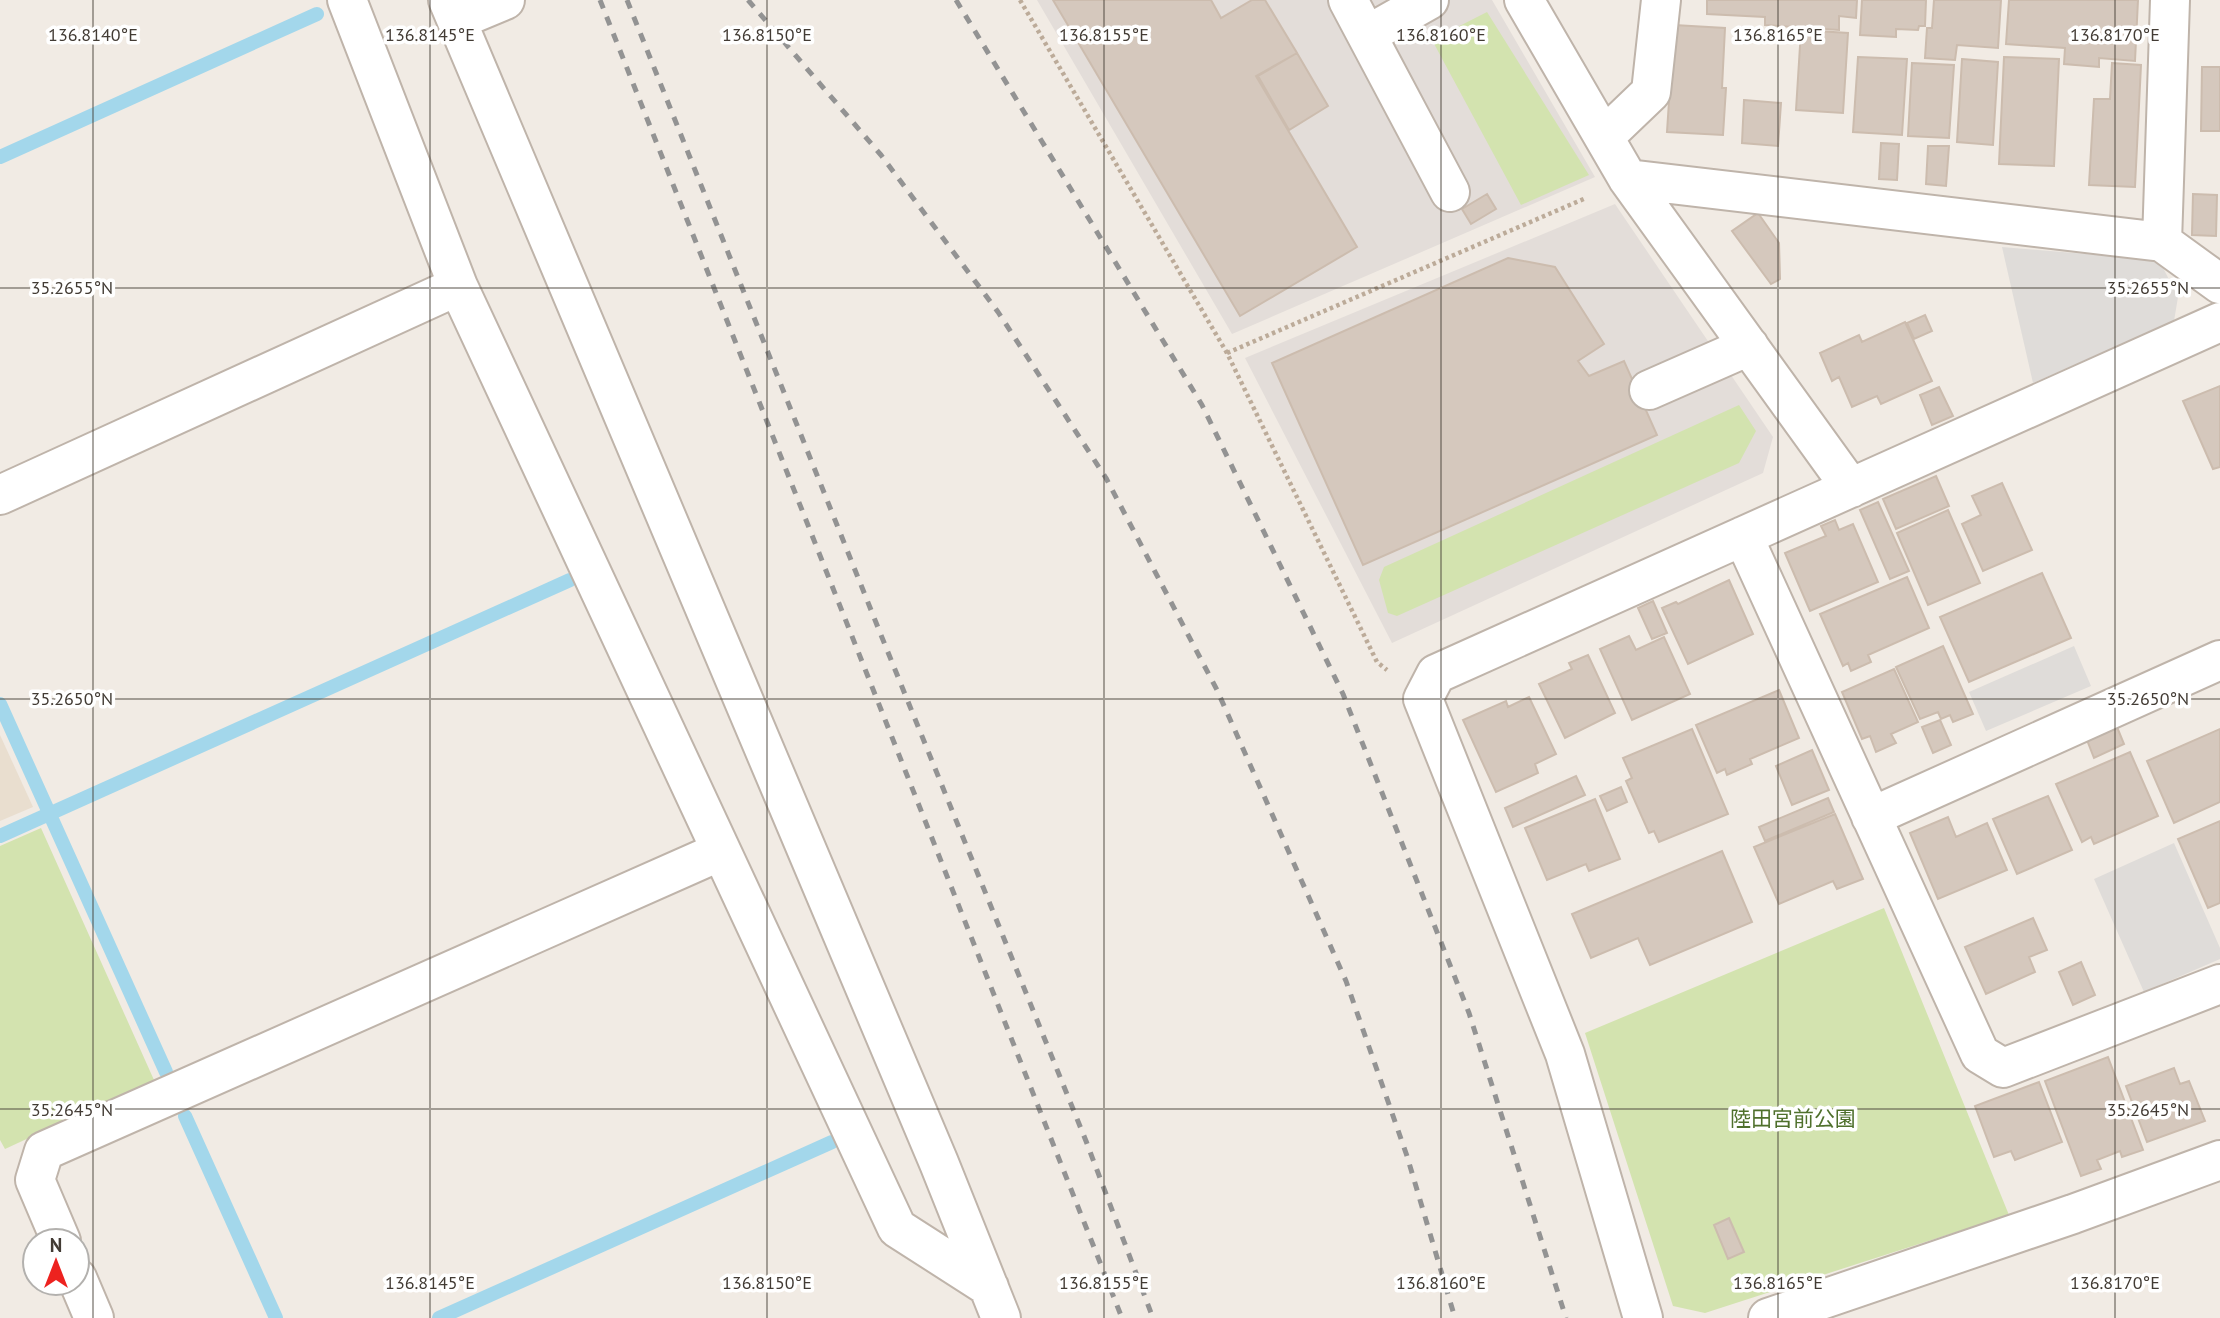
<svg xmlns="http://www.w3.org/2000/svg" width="2220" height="1318" font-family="'PT Sans','Noto Sans JP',sans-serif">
<rect width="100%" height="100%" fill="#f1ebe4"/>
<path fill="#e3ddd9" d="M1037,0H1492L1595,177L1232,334Z
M1615,204L1773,437L1763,473L1392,643L1245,358Z"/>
<path fill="#e9decf" d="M0,735L33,807L0,821Z"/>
<path fill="#d3e3af" d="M1487,12L1589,175L1521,205L1432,40Z
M1739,405L1756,431L1739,463L1397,616L1388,613L1379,580L1384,567Z
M41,828L154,1080L5,1149L0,1140V846Z
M1884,908L2009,1215L1705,1313L1673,1306L1585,1033Z"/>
<path fill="#dfdcd9" d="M2002,247L2159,260L2178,297L2174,321L2033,383Z
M2074,646L2091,686L1986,731L1969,692Z
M2174,843L2220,948V959L2144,992L2094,879Z"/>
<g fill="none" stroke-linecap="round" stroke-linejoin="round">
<path stroke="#a3d7eb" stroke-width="14" d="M0,157L317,14
M0,704L166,1072
M0,836L570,580
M185,1116L276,1318
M439,1318L832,1142"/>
</g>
<path fill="#d5c8bd" stroke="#ccbcae" stroke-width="2" d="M1053,0H1211L1221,18L1252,0H1265L1297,53L1256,76L1357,247L1240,316Z
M1707,0H1857L1856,18L1839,16V30L1765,25V17L1707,14Z
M1862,0H1926L1925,26H1919L1918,30L1896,29V37L1860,35Z
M1934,0H2001L1998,48L1957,45L1955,60L1925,58L1927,28H1932Z
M2009,0H2138L2135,61L2099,58V67L2064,64L2065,48L2006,44Z
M1674,25L1725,28L1722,88H1726L1723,135L1667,132Z
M1801,30L1848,33L1843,113L1796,110Z
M1297,53L1328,106L1289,130L1258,76Z
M1858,57L1907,59L1902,135L1853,132Z
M2004,57L2059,59L2054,166L1999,164Z
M1962,59L1998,62L1993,145L1957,142Z
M1912,63L1954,65L1949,138L1908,136Z
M2112,63L2141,65L2135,187L2089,185L2094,99H2110Z
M2202,67H2220V131H2201Z
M1744,100L1781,103L1778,146L1742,143Z
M1881,143L1899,144L1897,180L1879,179Z
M1928,146H1949L1946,186L1926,184Z
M1487,194L1496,209L1471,224L1462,209Z
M2193,194L2217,195L2216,236L2192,235Z
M1758,213L1779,243L1780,279L1771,284L1732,231Z
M1508,258L1555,267L1604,344L1578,361L1589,376L1624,361L1657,435L1363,565L1272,363Z
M1925,315L1932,331L1914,339L1907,323Z
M1905,322L1932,381L1881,404L1877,396L1852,407L1839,377L1832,381L1820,353L1859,335L1862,342Z
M2220,386V467L2213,469L2183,401Z
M1939,387L1953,416L1932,425L1920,395Z
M1936,476L1949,506L1896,529L1883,499Z
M2002,483L2032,550L1983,571L1962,524L1981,515L1972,496Z
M1878,502L1909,571L1890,579L1860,510Z
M1948,510L1980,583L1928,605L1897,533Z
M1835,520L1839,530L1853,524L1878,582L1810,611L1785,553L1826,536L1821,526Z
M2042,573L2071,638L1969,682L1940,617Z
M1907,577L1929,628L1868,655L1871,662L1851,671L1848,663L1843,666L1820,614Z
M1729,580L1753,634L1688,664L1662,608L1676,602L1678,604Z
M1653,601L1667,633L1652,639L1638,608Z
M1629,636L1636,650L1664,637L1690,694L1632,720L1600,649Z
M1943,646L1973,714L1953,722L1950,715L1941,719L1938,712L1920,719L1896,667Z
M1588,655L1615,713L1565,738L1539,684L1572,669L1569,663Z
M1894,669L1918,722L1891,734L1896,743L1876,752L1870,736L1862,739L1842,692Z
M1779,690L1799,738L1750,759L1752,764L1727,775L1725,769L1717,773L1696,725Z
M1529,697L1556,754L1535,764L1538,773L1496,792L1463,720L1506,701L1508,707Z
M1940,720L1951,745L1933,753L1922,727Z
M2117,727L2124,744L2094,758L2087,740Z
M1692,729L1728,814L1659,842L1654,831L1649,833L1626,781L1632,778L1623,758Z
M2220,729V802L2174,823L2147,761Z
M1812,750L1829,790L1792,805L1776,766Z
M2130,752L2158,816L2094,844L2091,837L2082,842L2056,784Z
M1576,776L1585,795L1513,827L1505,808Z
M1621,787L1627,802L1607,811L1600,796Z
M2048,796L2072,850L2017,874L1993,819Z
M1828,798L1834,812L1765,841L1759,827Z
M1595,799L1620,859L1589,871L1586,864L1547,880L1525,828Z
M1835,814L1863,879L1837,889L1833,881L1779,904L1754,847Z
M1948,817L1956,837L1987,823L2007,870L1938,899L1910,833Z
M2220,821V903L2208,908L2178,839Z
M1722,851L1752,922L1650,965L1638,938L1591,958L1572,914Z
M2033,918L2047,950L2029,957L2035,972L1986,994L1965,947Z
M2081,962L2095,995L2073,1005L2059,972Z
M2108,1057L2143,1150L2122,1157L2120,1151L2097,1160L2101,1169L2081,1176L2045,1081Z
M2174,1068L2180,1084L2189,1081L2205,1121L2147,1142L2126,1086Z
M2039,1082L2062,1142L2015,1160L2011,1151L1994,1157L1975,1106Z
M1729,1218L1744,1252L1728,1259L1714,1225Z"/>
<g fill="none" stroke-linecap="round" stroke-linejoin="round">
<defs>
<path id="minor" d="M347,0L458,286L897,1228L989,1287
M448,0L939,1163L1001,1318
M1348,0L1450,192
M1524,0L1628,179L1851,488
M457,20L505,0
M1367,35L1429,0
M1604,137L1651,92L1661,0
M1628,179L2162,242L2220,284
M2162,242L2170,0
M1649,390L1749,346
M0,495L458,286
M1743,536L1980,1054L2003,1068L2220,984
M1871,817L2220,660
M61,1241L35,1180L44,1151L721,851
M77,1278L94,1318
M1643,1318L1565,1054L1423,699L1436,674L2220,322
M1768,1318L2073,1214L2220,1160"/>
</defs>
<use href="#minor" stroke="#bfb4aa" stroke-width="42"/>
<path stroke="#bcab99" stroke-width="4.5" stroke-dasharray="3.5 3.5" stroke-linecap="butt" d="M1020,0L1227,353L1377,662L1387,670
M1227,353L1586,198"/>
<use href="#minor" stroke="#fff" stroke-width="38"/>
<path stroke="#939393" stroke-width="5" stroke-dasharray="9 9" stroke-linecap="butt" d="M600,0L1122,1318
M627,0L881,635L1086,1141L1153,1318
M748,0L881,155L998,312L1106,478L1217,690L1346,981L1407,1156L1455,1318
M956,0L1202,405L1343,694L1469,1013L1566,1318"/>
</g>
<path fill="none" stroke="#423b34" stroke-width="2" stroke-opacity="0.45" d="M93,0V1318M430,0V1318M767,0V1318M1104,0V1318M1441,0V1318M1778,0V1318M2115,0V1318M0,288H2220M0,699H2220M0,1109H2220"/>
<g text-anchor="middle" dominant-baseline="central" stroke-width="7" stroke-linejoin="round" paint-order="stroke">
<g font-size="21" fill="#4f702c" stroke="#fff">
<text x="1793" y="1118">陸田宮前公園</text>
</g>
</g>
<g font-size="18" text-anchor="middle" fill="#423b34" stroke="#fff" stroke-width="7" stroke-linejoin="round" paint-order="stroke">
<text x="93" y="41">136.8140°E</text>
<text x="430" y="41">136.8145°E</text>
<text x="767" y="41">136.8150°E</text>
<text x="1104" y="41">136.8155°E</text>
<text x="1441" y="41">136.8160°E</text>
<text x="1778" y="41">136.8165°E</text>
<text x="2115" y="41">136.8170°E</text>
<text x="72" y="294">35.2655°N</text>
<text x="2148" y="294">35.2655°N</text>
<text x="72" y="705">35.2650°N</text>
<text x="2148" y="705">35.2650°N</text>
<text x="72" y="1116">35.2645°N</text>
<text x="2148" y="1116">35.2645°N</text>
<text x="430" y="1289">136.8145°E</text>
<text x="767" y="1289">136.8150°E</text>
<text x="1104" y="1289">136.8155°E</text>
<text x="1441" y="1289">136.8160°E</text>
<text x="1778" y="1289">136.8165°E</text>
<text x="2115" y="1289">136.8170°E</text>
</g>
<g transform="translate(56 1262)"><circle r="33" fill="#ffffff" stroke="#b3b1ae" stroke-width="2"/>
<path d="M0-5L12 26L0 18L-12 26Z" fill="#ed221f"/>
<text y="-10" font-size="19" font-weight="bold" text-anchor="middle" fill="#423b34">N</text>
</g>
</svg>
